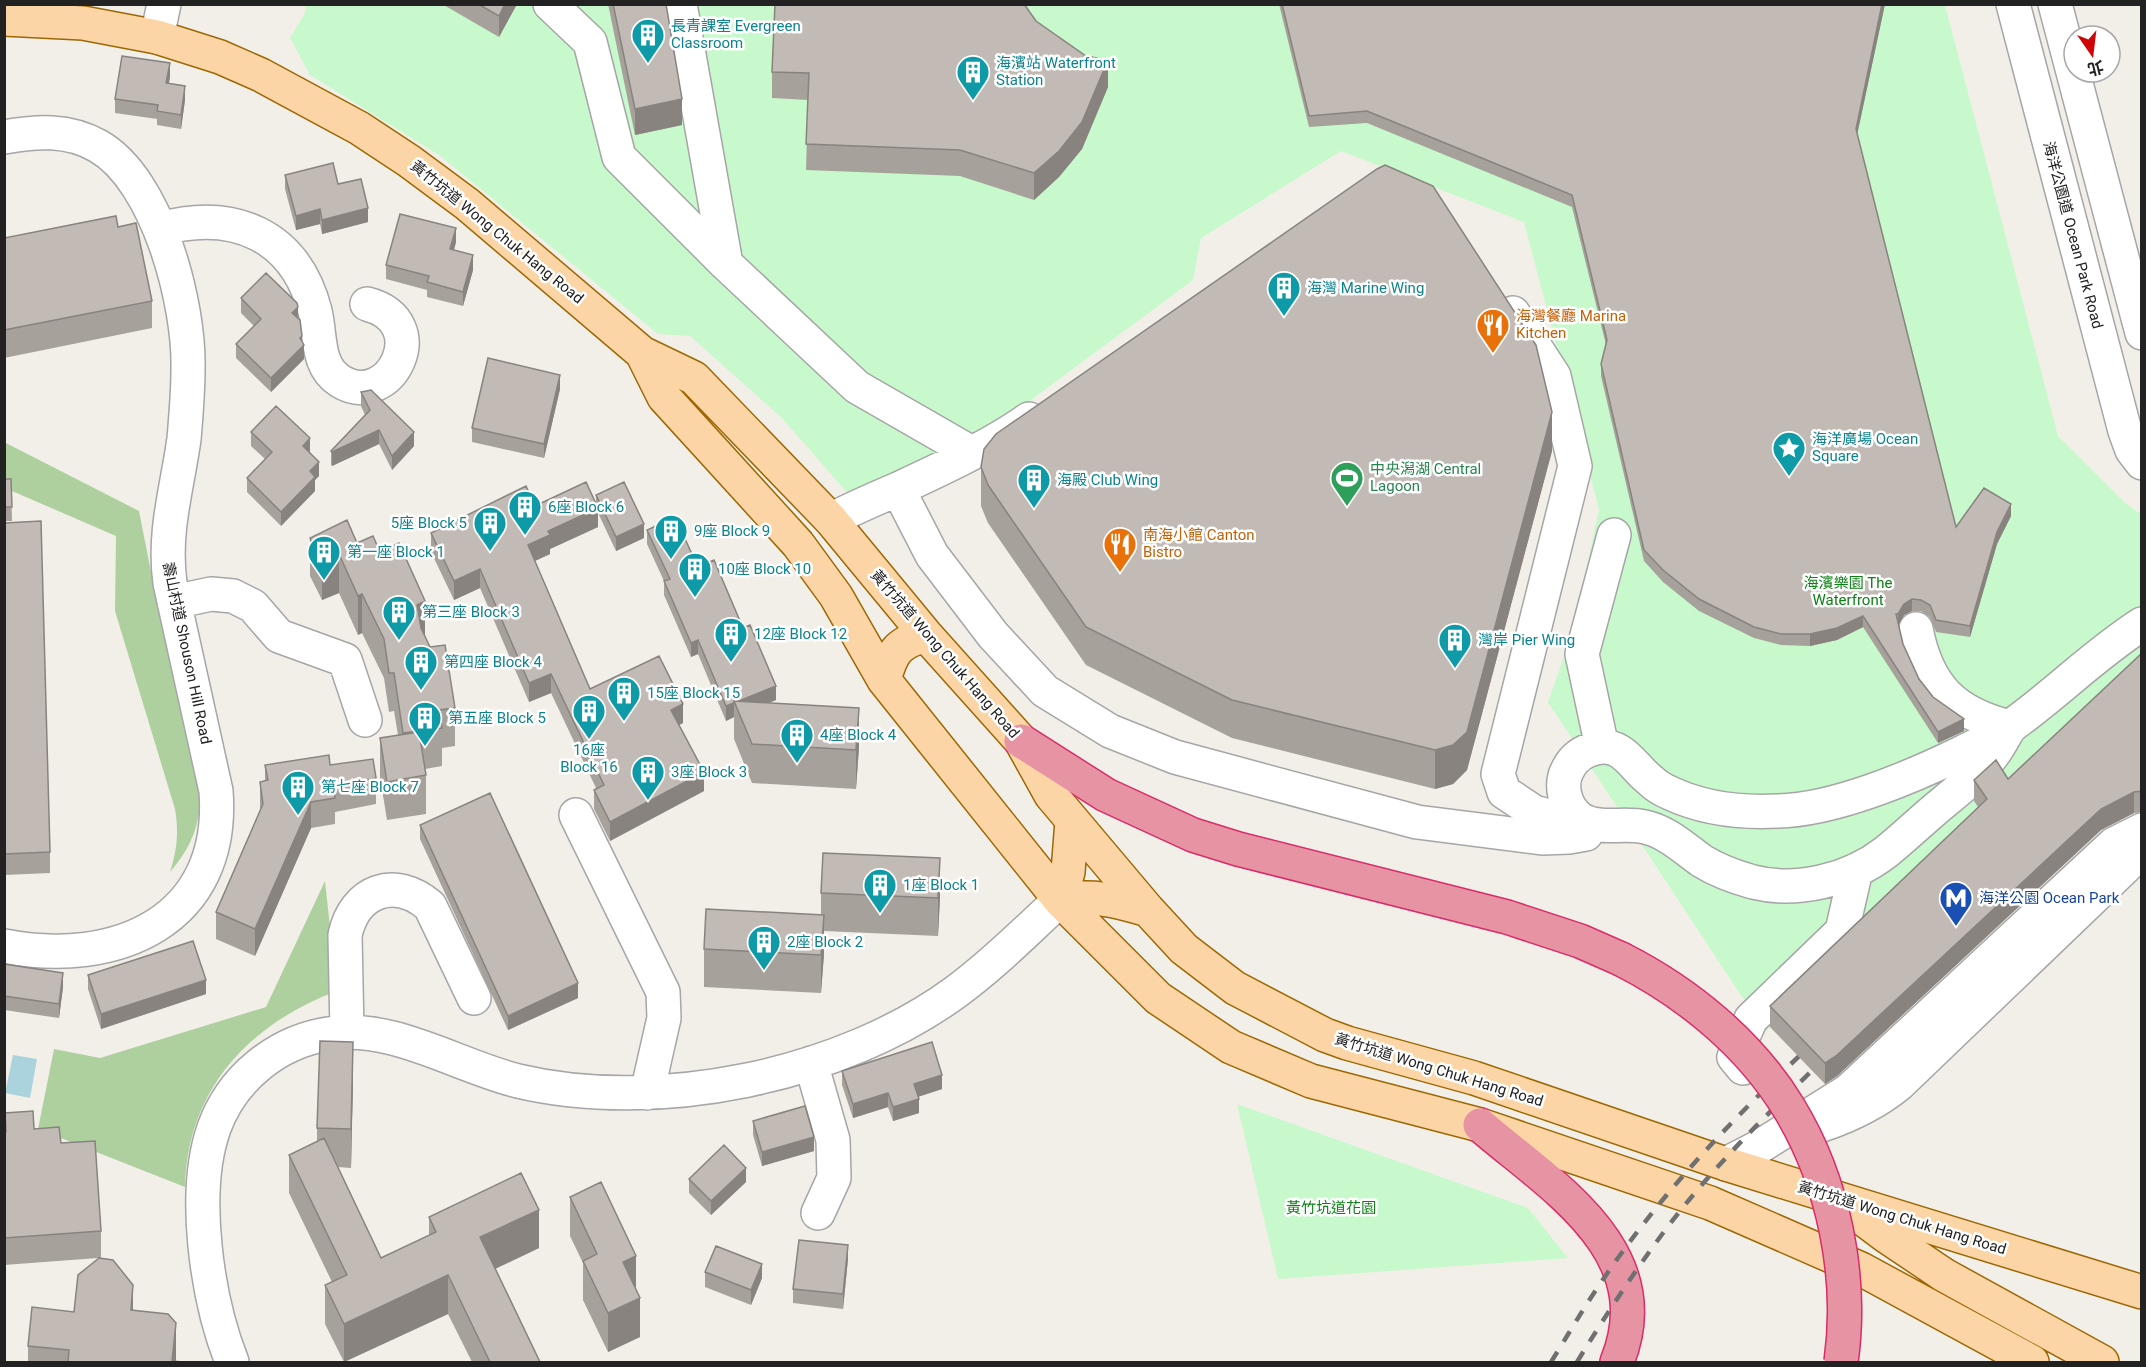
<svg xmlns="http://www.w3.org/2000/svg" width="2146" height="1367" font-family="Roboto,'Noto Sans TC',sans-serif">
<rect width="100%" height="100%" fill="#f2efe9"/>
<path fill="#aed09e" d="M4,442L139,511L155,592L201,793C200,825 191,848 170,872C177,850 179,832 175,809L115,611L116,536L5,488Z
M325,881L337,991C249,1024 187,1090 185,1187L38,1129L54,1049L100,1058L266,1007Z"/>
<path fill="#c8f9cc" d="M306,4L1945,5L2058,436L2125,503L2141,514V672L1765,1032L1548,702L1573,631L1599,509L1524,222L1341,151L1201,238L1193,280L870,519L782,418L690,336L658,334L439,155L310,75L290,38L305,13Z
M1237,1104L1528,1208L1568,1258L1278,1279Z"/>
<path fill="#aad3de" d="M13,1055L37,1059L30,1098L5,1093Z"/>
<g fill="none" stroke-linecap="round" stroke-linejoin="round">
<defs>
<path id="minor" d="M550,4L590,42L619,157L726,264L857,387L970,452
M680,4L726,264
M2013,4L2125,431L2132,450L2142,463
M2055,4L2142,333
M157,37L164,4
M4,137C37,131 68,129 98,146C158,180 190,305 188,370C188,393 186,416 184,439C177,489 163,532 170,583L216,791C226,921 116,968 4,946
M160,229C233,209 295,234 315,311C321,335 316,366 340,381C390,412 436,322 367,304
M1513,313L1554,376L1575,466L1498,774L1504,792L1534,812L1559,819L1579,818
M898,489L932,555L993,635L1045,691L1110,731L1175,757L1417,822L1542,838L1569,837L1586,834
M831,520C853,508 875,499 898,489C939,470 993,445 1029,419
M174,602L211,594L233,596L253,606L279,636L345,660L365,720
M1916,629C1927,686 1953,713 2010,727
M2010,727C2004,736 2000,745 1994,753C1978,776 1953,794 1932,812C1917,825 1902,839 1886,852C1850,880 1797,893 1753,882C1735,877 1718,871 1702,861C1684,848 1667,832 1645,827C1624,822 1598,831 1579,818C1565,807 1559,785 1568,769C1574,757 1583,751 1596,748C1623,742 1632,766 1650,780C1656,786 1663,790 1670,793C1704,809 1740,813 1778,811C1834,810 1912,777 1963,752C1979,744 1996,736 2011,726C2056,694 2095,654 2142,624
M1602,747L1582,654L1614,535
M576,815L663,992L664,1018L647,1093
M347,1032L345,935C355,890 395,876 430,906L474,998
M811,1063L833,1140L834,1178L818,1213
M1743,1068L1734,1057L1751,1019L1842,931L1856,870
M1822,1125C1851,1115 1876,1103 1899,1084L2142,851
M1726,1164L1759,1147L1848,1091L2114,844L2142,830
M232,1362C207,1299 191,1193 214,1128C232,1078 277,1042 328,1034C392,1023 457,1066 518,1081C657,1114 842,1076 957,991C994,964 1026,931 1060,900"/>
<path id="major" d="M4,19L83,23L157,37L220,57L261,75L359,128L409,161L467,204L642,353L694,378L831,520L926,635L1021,741L1051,795L1148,910L1184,949L1235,988L1325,1035L1347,1043L1474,1078L1726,1164L2142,1292
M642,353L664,397L798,544L836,596L884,680L1060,900L1158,998L1231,1047L1311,1081L1480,1125L1710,1203L1861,1269L2032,1362
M884,680C892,652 897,643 926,635
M1060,900C1094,895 1115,900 1148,910
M1060,900L1068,872L1072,821
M1850,1209L1886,1236L1944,1275L2102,1362"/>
<path id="highway" d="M1021,741L1106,795L1193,835L1238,849L1507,917L1580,941L1621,959
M1480,1125C1552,1187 1662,1251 1617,1362"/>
</defs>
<use href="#minor" stroke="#a6a6a6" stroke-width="36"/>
<use href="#major" stroke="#9d6803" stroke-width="36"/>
<use href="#highway" stroke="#d92c69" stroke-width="36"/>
<use href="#minor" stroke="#fff" stroke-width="33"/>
<use href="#major" stroke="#fbd5a5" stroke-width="33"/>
<use href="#highway" stroke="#e693a3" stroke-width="33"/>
<path stroke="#707070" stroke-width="4.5" stroke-dasharray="12 12" stroke-linecap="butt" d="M1551,1362C1568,1335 1584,1307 1602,1281C1661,1193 1734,1117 1811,1045
M1577,1362C1604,1318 1632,1275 1663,1233C1710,1170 1767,1114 1824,1059"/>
<defs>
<path id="highway-bridge" d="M1621,959C1688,993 1750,1044 1789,1108C1834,1182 1853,1277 1841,1362"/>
</defs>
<use href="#highway-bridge" stroke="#d92c69" stroke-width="36" stroke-linecap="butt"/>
<use href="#highway-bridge" stroke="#e693a3" stroke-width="33"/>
</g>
<path fill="#a7a19c" d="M442,4H517L499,37Z
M608,4H666L682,125L635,135Z
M1279,4H1885L1857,134L1956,527L2011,516L1997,544L1970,637L1936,632L1930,617L1921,611H1912L1904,615L1898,625L1903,644L1919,679L1933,697L1964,731L1938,743L1863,627L1837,640L1810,646L1781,645L1754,638L1699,611L1663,582L1644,561L1601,376V364L1606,345L1572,207L1367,123L1309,127Z
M1036,21L1108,87L1082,149L1059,177L1034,200L960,176L806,170L808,100L772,98V72Z
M170,77L169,83L185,100L181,129L157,125V119L115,113V99Z
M285,175L338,184L368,222L322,234L320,224L296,230L285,189Z
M118,227L152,301V328L4,358V238Z
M456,242L454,250L473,270L463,306L427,297V290L386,279V265Z
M241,298L298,318L304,359L271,392L236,358V344L254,326L241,313Z
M560,389L544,458L472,442V428Z
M361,392L414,446L392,470L379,444L332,466L331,465V451L365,415L361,406Z
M251,432L310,453L319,476L315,480V491L281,526L247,492V478L265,459L251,446Z
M1552,451L1467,770L1453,784L1435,789L1232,738L1086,665L988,523L981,506V467Z
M4,479H11L12,521H4Z
M596,495L644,538L616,551L598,513V527L550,549V554L535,561L590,689L683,723L679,725L704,791L610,841L594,809V790L596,788L551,693L529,702L480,588L454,600L431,552V533L535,506L596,504Z
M4,523L50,852V873L4,875Z
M647,530L698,567L776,700L768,703L859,747L856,789L752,783L734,739V717L726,721L698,654L691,657L664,595V581L647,544Z
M310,538L357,543L380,552L425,637L455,708V746L442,748V766L425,769L426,775V814L387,820L380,777V738L398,735L394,711L389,712L384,678L362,633L358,635L339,593L322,600L310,576Z
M2142,653V812L2134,813L2101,830L1837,1076L1825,1084L1770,1027V1006L1978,807L1974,801V780L2008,779Z
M265,765H330L376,778V804L335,812V824L311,828L255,956L216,939V912L260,811V782L265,781Z
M420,825L578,998L508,1030L420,839Z
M821,893L940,897L938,936L824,931V954L821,993L704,987V949L821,915Z
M4,964L63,987L59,1018L4,1010Z
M88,975L206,994L101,1029L88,989Z
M842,1071L942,1089L918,1097L919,1113L893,1121L888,1107L853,1118L842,1085Z
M353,1081L351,1168L338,1167L381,1258L429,1236V1217L539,1248L495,1269L540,1362H472L448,1314L344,1362L325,1324V1285L332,1282L289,1193V1155L317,1141V1128Z
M5,1113L61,1143L101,1231V1258L133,1311L176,1362H183H28V1346L74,1312L98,1258L4,1265Z
M753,1121L814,1151L762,1166L753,1135Z
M689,1179L746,1182L711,1215L689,1193Z
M570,1197L636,1289L640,1337L608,1352L583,1300V1263L570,1236Z
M848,1259L843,1309L793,1303V1289Z
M705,1272L762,1278L751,1305L705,1287Z"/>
<path fill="#88837f" d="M505,4H517L499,37V16Z
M1882,4H1885L1856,140V129Z
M1108,60V87L1082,149L1059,177L1034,200V173Z
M170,63V77L166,97V83Z
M185,86V100L181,129V115Z
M682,99V125L635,135V109Z
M368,208V222L322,234V220Z
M320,209V224L296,230V216Z
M456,228V242L450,264V249Z
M473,255V270L463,306V292Z
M298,307V321L292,313Z
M302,336V347L304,345V359L271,392V378Z
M560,375V389L544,458V444Z
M1552,412V451L1467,770L1453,784L1435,789V750Z
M379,430V444L332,466V452Z
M414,432V446L392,470V456Z
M310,438V453L303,460V446Z
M319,462V476L315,480V491L281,526V512L310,471Z
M2011,504V516L1997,544L1970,637V626L1997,532Z
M598,508V527L550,549V554L528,564V545L548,531Z
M644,524V538L616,551V537Z
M339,554V593L322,600V562Z
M480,569V588L454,600V581Z
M362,594V633L358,635V596Z
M1912,599V611L1904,615L1898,626V614L1904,604Z
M425,601V640L417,644V605Z
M1863,616V627L1837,640L1810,646V634Z
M698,640V654L691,657V643Z
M551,674V693L529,702V683Z
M776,686V700L740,715L735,703Z
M734,703V717L726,721V706Z
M683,704V723L671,729V710Z
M859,708V747L856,789V750Z
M1964,719V731L1938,743V732Z
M704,772V791L610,841V822Z
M2134,792V813L2101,830L1837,1076L1825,1084V1063L2101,809Z
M311,802V828L255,956V929Z
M940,858V897L938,936V898Z
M824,915V954L821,993V955Z
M63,973V987L59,1018V1004Z
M206,980V994L101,1029V1014Z
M578,983V998L508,1030V1016Z
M353,1042V1081L351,1168V1129Z
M942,1075V1089L914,1098V1084Z
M888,1093V1107L853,1118V1104Z
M919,1099V1113L893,1121V1107Z
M814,1137V1151L762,1166V1152Z
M746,1168V1182L711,1215V1201Z
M539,1210V1248L480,1276V1237Z
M848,1245V1259L843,1309V1294Z
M636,1256V1294L623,1262Z
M762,1264V1278L751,1305V1290Z
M448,1275V1314L344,1362V1324Z
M133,1285V1324L131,1310Z
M640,1298V1337L608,1352V1313Z
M176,1323V1362H172Z"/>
<path fill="#c2bbb5" stroke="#88837f" stroke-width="1.5" d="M478,4H505L499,16Z
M613,4H666L682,99L635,109Z
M775,4H1024L1036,21L1086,56L1108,60L1082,122L1059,151L1034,173L960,150L806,144L809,73L772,72Z
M1282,4H1882L1856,129L1956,527L1984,488L2011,504L1997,532L1970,626L1936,620L1930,605L1921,600L1912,599L1904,604L1898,614H1896L1903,644L1919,679L1933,697L1964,719L1938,732L1863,616L1837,628L1810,634H1781L1754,627L1699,599L1663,570L1644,550L1601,364L1607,340L1572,195L1367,111L1309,116Z
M122,56L170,63L166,83L185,86L181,115L157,111L158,105L115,99Z
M333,163L338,184L361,179L368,208L322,220L320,209L296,216L285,175Z
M1385,165L1433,186L1440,197L1536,345L1552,412L1467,732L1453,745L1435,750L1232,700L1086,627L988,485L981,467L984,449L996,434L1377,169Z
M400,214L456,228L450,249L473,255L463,292L427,282L429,276L386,265Z
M116,216L118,227L136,223L152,301L4,330V238Z
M266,273L297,303L298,307L292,313L300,320L302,336L300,338L304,345L271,378L236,344L261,319L241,298Z
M488,358L560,375L544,444L472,428Z
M371,390L414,432L392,456L379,430L332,452L331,451L370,410L361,392Z
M276,406L310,438L303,446L319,462L310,471L315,477L281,512L247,478L272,452L251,432Z
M4,479H11L12,507H4Z
M586,482L598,508L548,531L550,535L528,545L590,689L659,656L683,704L671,710L704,772L610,822L594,790L604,785L551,674L529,683L480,569L454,581L431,533L526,486L535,506Z
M624,482L644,524L616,537L596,495Z
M675,517L698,567L714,560L743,628L750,625L776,686L739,701H734V703L726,706L698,640L691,643L664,581L670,579L647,530Z
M347,520L357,543L373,536L380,552L399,543L425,601L417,605L421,628L430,647L445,645L455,708L439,710L442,728L403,733L394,673H389L384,639L362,594L358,596L339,554L322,562L310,538Z
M41,521L50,852L4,854V523Z
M2142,653V791L2134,792L2101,809L1837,1055L1825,1063L1770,1006L1987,799L1974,780L1996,760L2008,779Z
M734,701L859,708L856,750L752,744Z
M419,732L426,775L387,782L380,738Z
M329,755L330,765L373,759L376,778L334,786L335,798L311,802L255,929L216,912L263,804L260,782L268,780L265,765Z
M490,793L578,983L508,1016L420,825Z
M823,853L940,858L938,898L821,893Z
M706,909L824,915L821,955L704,949Z
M193,941L206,980L101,1014L88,975Z
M4,964L63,973L59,1004L4,996Z
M320,1041L353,1042L351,1129L317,1128Z
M932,1042L942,1075L914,1084L919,1099L893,1107L888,1093L853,1104L842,1071Z
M805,1106L814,1137L762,1152L753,1121Z
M33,1111L34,1129L59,1127L61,1143L95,1141L101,1231L4,1238V1133L6,1132L5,1113Z
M324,1138L381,1258L436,1232L429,1217L521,1173L539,1210L480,1237L540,1362H490L448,1275L344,1324L325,1285L347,1275L289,1155Z
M724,1145L746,1168L711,1201L689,1179Z
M601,1182L636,1256L623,1262L640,1298L608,1313L583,1261L597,1254L570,1197Z
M799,1240L848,1245L843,1294L793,1289Z
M716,1246L762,1264L751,1290L705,1272Z
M99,1258L113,1260L133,1285L131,1310L168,1314L176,1323L172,1361L183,1362H68L69,1350L28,1346L32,1307L74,1312L78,1275Z"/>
<defs>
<symbol id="building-pin" viewBox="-11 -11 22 30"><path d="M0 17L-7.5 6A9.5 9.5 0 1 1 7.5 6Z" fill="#0f9aa8" stroke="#fff"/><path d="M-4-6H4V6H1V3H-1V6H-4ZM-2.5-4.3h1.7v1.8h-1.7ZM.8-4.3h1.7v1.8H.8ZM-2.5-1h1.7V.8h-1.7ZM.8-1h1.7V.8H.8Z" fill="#fff"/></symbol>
<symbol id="restaurant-pin" viewBox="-11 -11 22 30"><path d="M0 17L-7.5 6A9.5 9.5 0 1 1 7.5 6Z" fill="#e8710a" stroke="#fff"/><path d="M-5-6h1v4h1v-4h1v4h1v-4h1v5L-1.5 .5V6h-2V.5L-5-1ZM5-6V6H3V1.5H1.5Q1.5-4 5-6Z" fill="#fff"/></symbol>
<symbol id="sight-pin" viewBox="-11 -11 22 30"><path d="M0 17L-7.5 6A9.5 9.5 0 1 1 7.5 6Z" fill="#0f9aa8" stroke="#fff"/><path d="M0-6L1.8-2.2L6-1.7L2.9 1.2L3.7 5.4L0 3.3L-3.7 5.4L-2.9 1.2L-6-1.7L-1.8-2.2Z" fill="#fff"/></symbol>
<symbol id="stadium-pin" viewBox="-11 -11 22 30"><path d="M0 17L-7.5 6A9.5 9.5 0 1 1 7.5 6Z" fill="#2e9e5b" stroke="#fff"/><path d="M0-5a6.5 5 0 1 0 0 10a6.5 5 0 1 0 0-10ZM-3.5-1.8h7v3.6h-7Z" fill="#fff"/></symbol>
<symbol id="metro-pin" viewBox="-11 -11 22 30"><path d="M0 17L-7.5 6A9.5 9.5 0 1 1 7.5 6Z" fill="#1a4fb4" stroke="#fff"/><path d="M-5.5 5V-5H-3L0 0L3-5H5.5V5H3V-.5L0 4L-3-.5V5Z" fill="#fff"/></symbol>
</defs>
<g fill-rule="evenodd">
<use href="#building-pin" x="629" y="16" width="38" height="52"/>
<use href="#building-pin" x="954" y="53" width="38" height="52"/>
<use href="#building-pin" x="1265" y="269" width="38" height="52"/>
<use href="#restaurant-pin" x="1474" y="306" width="38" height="52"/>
<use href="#sight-pin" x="1770" y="429" width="38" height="52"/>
<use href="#stadium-pin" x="1328" y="459" width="38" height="52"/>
<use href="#building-pin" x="1015" y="461" width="38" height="52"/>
<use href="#building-pin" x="506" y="488" width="38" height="52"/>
<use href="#building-pin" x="471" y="504" width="38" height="52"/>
<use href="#building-pin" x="652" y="512" width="38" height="52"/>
<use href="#restaurant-pin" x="1101" y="525" width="38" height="52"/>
<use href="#building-pin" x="305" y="533" width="38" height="52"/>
<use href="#building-pin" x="676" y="550" width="38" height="52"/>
<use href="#building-pin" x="380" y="593" width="38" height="52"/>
<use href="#building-pin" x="712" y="615" width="38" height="52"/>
<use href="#building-pin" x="1436" y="621" width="38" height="52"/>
<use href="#building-pin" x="402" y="643" width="38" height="52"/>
<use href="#building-pin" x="605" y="674" width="38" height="52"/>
<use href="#building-pin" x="570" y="692" width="38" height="52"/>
<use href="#building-pin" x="406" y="699" width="38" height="52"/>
<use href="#building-pin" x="778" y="716" width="38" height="52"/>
<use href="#building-pin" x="629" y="753" width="38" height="52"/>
<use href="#building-pin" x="279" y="768" width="38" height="52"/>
<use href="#building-pin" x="861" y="866" width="38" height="52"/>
<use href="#metro-pin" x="1937" y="879" width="38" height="52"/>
<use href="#building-pin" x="745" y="923" width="38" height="52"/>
</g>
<g text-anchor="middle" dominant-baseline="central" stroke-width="5" stroke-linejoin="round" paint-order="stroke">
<g font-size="15" fill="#0d838f" stroke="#fff" text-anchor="start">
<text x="671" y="26">長青課室 Evergreen<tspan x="671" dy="17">Classroom</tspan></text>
<text x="996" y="63">海濱站 Waterfront<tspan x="996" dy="17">Station</tspan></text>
<text x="1307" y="288">海灣 Marine Wing</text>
<text x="1812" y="439">海洋廣場 Ocean<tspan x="1812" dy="17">Square</tspan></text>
<text x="1057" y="480">海殿 Club Wing</text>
<text x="548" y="507">6座 Block 6</text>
<text x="467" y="523" text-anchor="end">5座 Block 5</text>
<text x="694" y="531">9座 Block 9</text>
<text x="347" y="552">第一座 Block 1</text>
<text x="718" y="569">10座 Block 10</text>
<text x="422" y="612">第三座 Block 3</text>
<text x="754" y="634">12座 Block 12</text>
<text x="1478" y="640">灣岸 Pier Wing</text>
<text x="444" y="662">第四座 Block 4</text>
<text x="647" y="693">15座 Block 15</text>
<text x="448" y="718">第五座 Block 5</text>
<text x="820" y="735">4座 Block 4</text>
<text x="589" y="750" text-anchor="middle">16座<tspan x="589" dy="17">Block 16</tspan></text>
<text x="671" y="772">3座 Block 3</text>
<text x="321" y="787">第七座 Block 7</text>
<text x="903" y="885">1座 Block 1</text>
<text x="787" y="942">2座 Block 2</text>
</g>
<g font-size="15" fill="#222" stroke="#fff">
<text transform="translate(497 232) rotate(39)">黃竹坑道 Wong Chuk Hang Road</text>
<text transform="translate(2073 235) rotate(75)">海洋公園道 Ocean Park Road</text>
<text transform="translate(187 653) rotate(78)">壽山村道 Shouson Hill Road</text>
<text transform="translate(945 654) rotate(49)">黃竹坑道 Wong Chuk Hang Road</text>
<text transform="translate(1439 1070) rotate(17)">黃竹坑道 Wong Chuk Hang Road</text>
<text transform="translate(1902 1218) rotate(17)">黃竹坑道 Wong Chuk Hang Road</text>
</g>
<g font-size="15" fill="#c56008" stroke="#fff" text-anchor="start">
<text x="1516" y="316">海灣餐廳 Marina<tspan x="1516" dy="17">Kitchen</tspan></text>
<text x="1143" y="535">南海小館 Canton<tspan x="1143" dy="17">Bistro</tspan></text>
</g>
<g font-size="15" fill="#27864d" stroke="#fff" text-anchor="start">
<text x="1370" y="469">中央潟湖 Central<tspan x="1370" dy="17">Lagoon</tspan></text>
</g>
<g font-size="15" fill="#0e8216" stroke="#fff">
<text x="1848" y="583">海濱樂園 The<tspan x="1848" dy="17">Waterfront</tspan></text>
<text x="1331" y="1208">黃竹坑道花園</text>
</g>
<g font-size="15" fill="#164399" stroke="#fff" text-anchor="start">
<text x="1979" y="898">海洋公園 Ocean Park</text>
</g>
</g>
<rect width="2146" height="1367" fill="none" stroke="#222222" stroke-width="12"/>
<g transform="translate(2092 54) rotate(166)"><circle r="28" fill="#ffffff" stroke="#a7a7a7" stroke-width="1.5"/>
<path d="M0-4.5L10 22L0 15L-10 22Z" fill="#d00306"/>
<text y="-9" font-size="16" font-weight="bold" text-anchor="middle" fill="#222222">北</text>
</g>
</svg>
